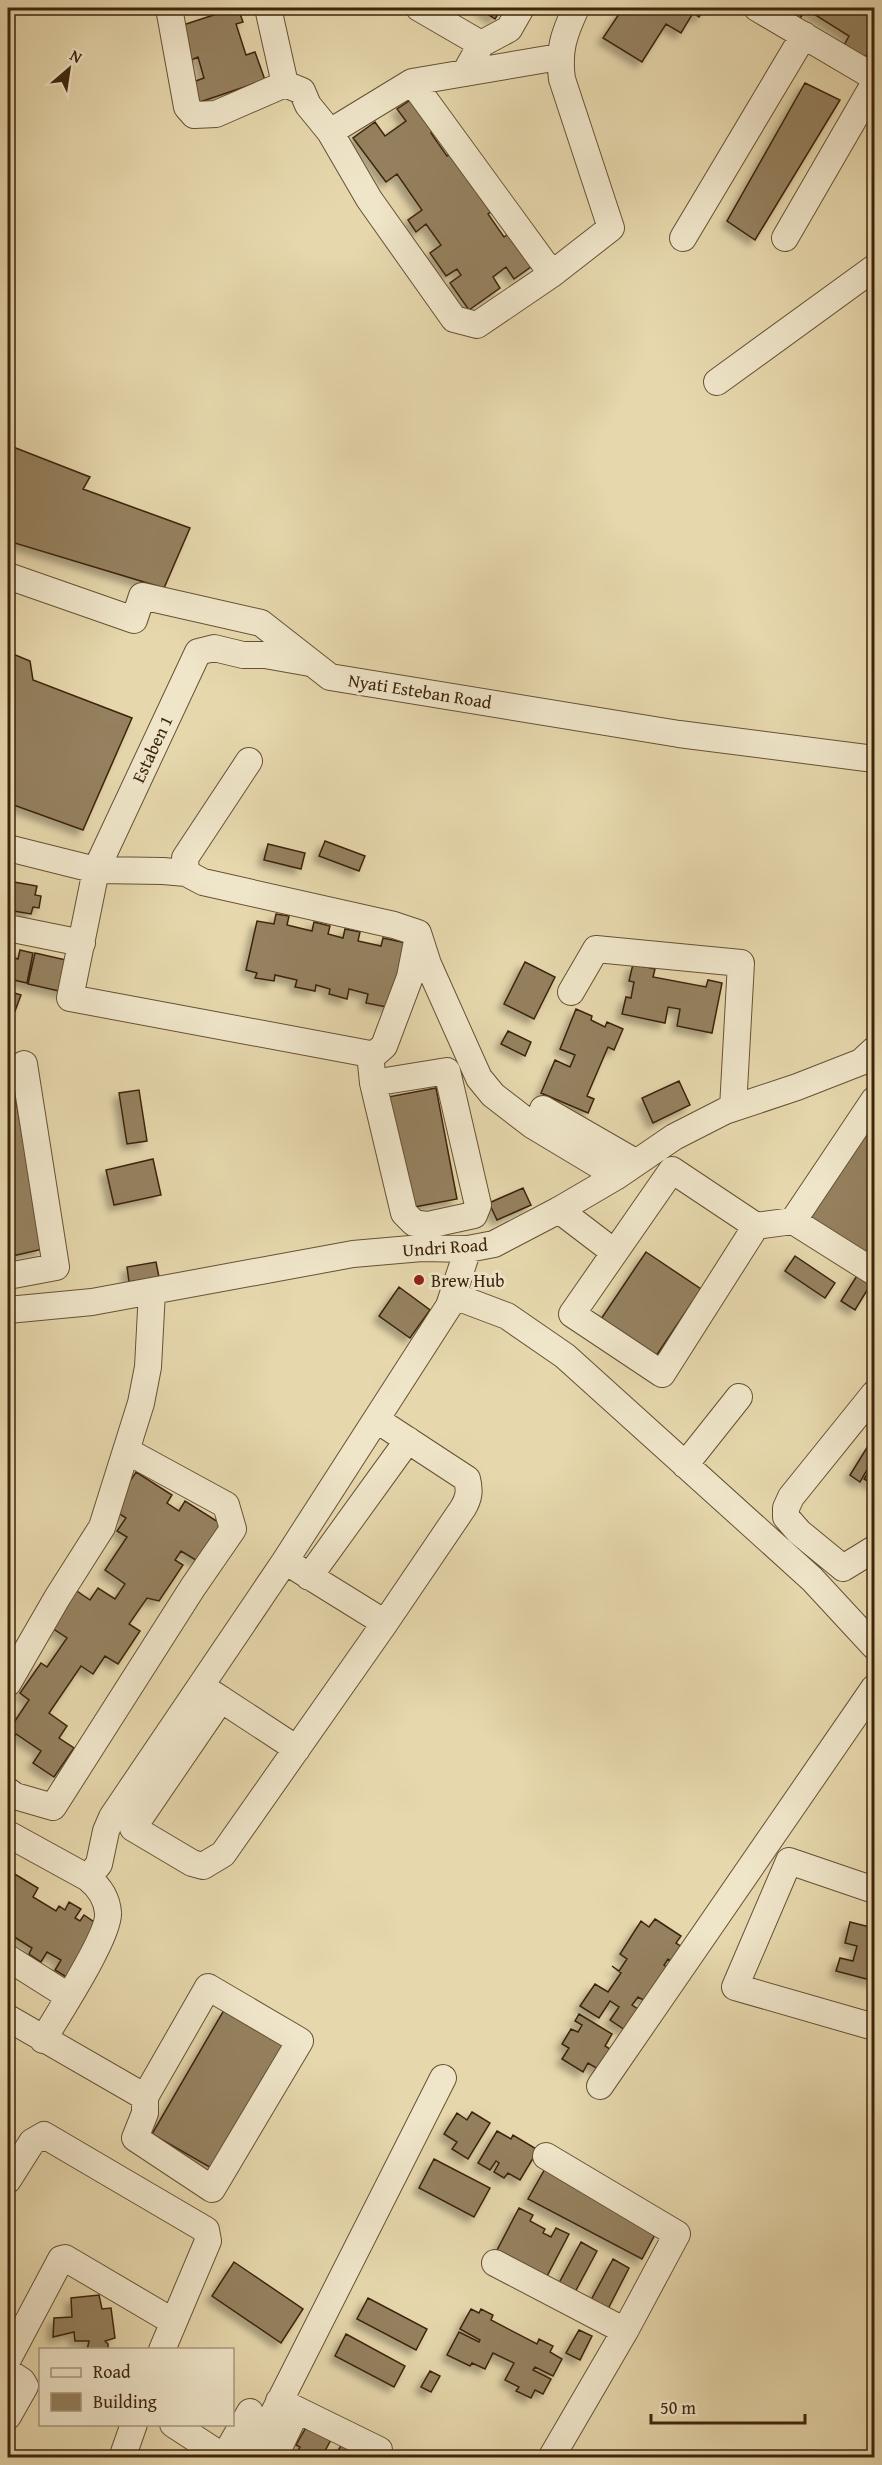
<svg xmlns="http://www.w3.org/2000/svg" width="882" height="2465" font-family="'Gentium Book Plus',serif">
<defs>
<filter id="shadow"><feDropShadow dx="-5.5" dy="5.5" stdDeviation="3" flood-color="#0004"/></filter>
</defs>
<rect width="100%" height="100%" fill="#e6d7ac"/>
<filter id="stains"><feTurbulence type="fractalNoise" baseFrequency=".00333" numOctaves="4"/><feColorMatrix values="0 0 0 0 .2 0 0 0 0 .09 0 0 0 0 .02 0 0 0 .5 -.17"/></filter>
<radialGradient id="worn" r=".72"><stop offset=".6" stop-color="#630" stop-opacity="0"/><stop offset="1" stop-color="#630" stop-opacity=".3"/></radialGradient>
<path fill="#95815f" stroke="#3d240c" stroke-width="1.5" filter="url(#shadow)" d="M235,8H238L243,22L236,24L246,55L255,52L265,80L197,103L190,83L204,78L198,57L189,61L177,27Z
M478,8H502L495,19Z
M623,8H705L699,17L693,13L681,33L666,24L642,62L603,38Z
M781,8H874V43L863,61L843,47L849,36L806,9L799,20Z
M805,83L840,100L755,240L727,221Z
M415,97L436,127L431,133L447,156L455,151L495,209L488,214L504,237L512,231L535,264L514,279L506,267L493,277L500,288L469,310L450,283L461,275L457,269L446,276L430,253L441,245L426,224L416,232L408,220L422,210L397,174L386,182L353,138L375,122L385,136L406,121L397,109Z
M8,445L90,477L83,489L190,528L164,588L8,541Z
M8,652L30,661L33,680L132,718L83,830L8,803Z
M325,841L365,856L359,871L319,856Z
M268,844L305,853L301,869L264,860Z
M8,881L37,886L35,895L41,896L39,908L33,907L31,914L8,910Z
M276,914L289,916L287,925L312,931L314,922L330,926L328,934L343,938L345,929L360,932L358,941L381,946L383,938L406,943L392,1008L366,1003L368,994L349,989L347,999L329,994L330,989L316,985L315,991L295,987L297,980L275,975L274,981L255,978L257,973L246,970L257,921L274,924Z
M20,950L33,953L27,983L9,979L11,970L8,969V956L18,959Z
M35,953L75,962L68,993L28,984Z
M525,962L555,977L534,1019L504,1004Z
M633,964L655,969L653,977L706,987L708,980L722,983L712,1033L677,1026L680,1009L668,1007L665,1023L622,1014L626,997L631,998L634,982L629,981Z
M8,991L21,995L15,1011L8,1009Z
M576,1009L592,1016L591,1020L605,1027L607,1022L623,1029L614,1050L608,1047L587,1096L594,1099L588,1113L541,1093L555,1060L570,1067L575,1055L560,1049Z
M508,1031L531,1042L525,1056L501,1044Z
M8,1056L43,1249L8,1257Z
M679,1081L690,1105L653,1123L642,1098Z
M436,1088L457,1199L409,1208L388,1097Z
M139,1090L147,1141L127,1144L119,1093Z
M874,1121V1256L872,1259L810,1217Z
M153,1159L161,1195L114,1205L106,1170Z
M523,1188L531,1205L497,1220L489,1203Z
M646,1252L701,1289L654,1359L599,1322Z
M795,1256L835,1283L825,1298L785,1271Z
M156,1262L159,1277L129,1282L127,1267Z
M860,1271L874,1279L855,1310L841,1301Z
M399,1287L430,1310L410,1338L379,1316Z
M868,1446L874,1451V1458L860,1482L850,1475Z
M874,1463V1485L864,1479Z
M136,1472L172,1495L167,1503L179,1511L185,1501L223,1525L199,1562L181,1551L175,1560L183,1565L159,1601L147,1598L129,1624L140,1631L118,1664L105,1656L93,1674L81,1666L49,1713L67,1726L59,1738L74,1748L54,1777L33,1763L41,1751L16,1734L8,1746V1721L13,1724L29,1700L20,1693L41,1663L47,1667L67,1638L49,1626L74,1589L90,1600L98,1588L115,1599L125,1584L105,1570L127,1537L117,1531L126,1518L112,1509Z
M8,1870L38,1888L33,1897L56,1911L59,1906L65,1910L69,1902L81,1909L75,1918L80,1921L84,1915L100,1926L68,1978L55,1970L61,1960L47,1952L41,1962L29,1954L32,1948L8,1933Z
M655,1919L681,1936L676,1943L685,1949L675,1964L668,1959L664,1965L669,1969L647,2002L638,1997L632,2005L638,2009L625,2030L610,2020L619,2007L610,2001L599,2018L580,2006L595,1984L608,1992L621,1973L612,1966L619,1971L627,1959L620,1954L641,1921L649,1927Z
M850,1922L874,1928V1981L836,1971L840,1958L853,1961L857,1946L845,1943Z
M224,2010L285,2045L213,2169L152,2134Z
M579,2014L612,2034L605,2046L615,2052L603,2072L588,2063L583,2072L562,2059L569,2048L562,2044L571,2029L578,2032L582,2025L575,2021Z
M472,2112L490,2123L468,2159L452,2149L457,2142L444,2134L457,2113L467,2120Z
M497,2131L511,2139L513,2135L538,2150L520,2180L508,2173L504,2178L494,2172L499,2163L496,2161L490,2170L478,2163Z
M434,2159L490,2188L474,2217L419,2188Z
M546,2167L659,2227L642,2259L528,2199Z
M519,2208L533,2215L530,2221L545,2229L543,2233L551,2237L556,2228L569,2234L545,2280L495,2254Z
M581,2242L597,2251L574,2294L558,2285Z
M613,2259L629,2268L608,2309L591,2300Z
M234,2262L303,2309L281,2343L212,2296Z
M99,2295L102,2309L111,2308L115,2338L105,2341L108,2344V2350H87L89,2341H75L74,2332L53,2337L54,2318L72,2317L71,2298Z
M368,2298L427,2329L416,2350L357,2319Z
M471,2309L479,2313L481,2309L493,2315L491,2320L537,2344L539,2339L553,2346L550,2352L562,2359L553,2376L535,2367L533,2370L551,2379L543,2394L535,2390L531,2398L516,2391L519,2387L505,2380L514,2363L493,2353L485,2369L472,2363L470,2366L447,2355L459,2332L479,2342L480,2340L460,2329Z
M579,2330L592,2336L580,2360L566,2353Z
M346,2334L405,2366L394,2387L335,2356Z
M430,2371L440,2376L431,2392L421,2387Z
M308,2424L332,2438L321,2458H294L300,2447L296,2445Z
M342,2444L368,2458H330L333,2452L336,2454Z"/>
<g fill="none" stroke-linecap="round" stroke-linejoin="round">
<defs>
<path id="minor" d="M169,8L187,107L194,115L216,114L285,84L302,91L308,105L330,132
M268,8L285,84
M419,8L481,44L465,73
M757,8L874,77
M481,44L509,29L521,8
M412,82L552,274L611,228L562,79C558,50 564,34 576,8
M683,238L804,35
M785,238L874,84
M552,274L477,325L454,319L369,199L330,132L412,82L559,57
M717,382L874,268
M8,576L134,620L142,596L261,623L330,677L679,734L874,759
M249,761L185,858L186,873L203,882L394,925L418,933L428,964L479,1078L493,1095L532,1125L617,1176
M8,848L96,870L198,652L214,648L243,655H265L310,663
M186,873L163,871L96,870L70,998L370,1054L373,1083L404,1213L414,1223L428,1225L474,1215L478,1205L447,1071L373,1083
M8,928L82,943
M571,992L596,949L741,963L733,1108
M370,1054L376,1053L384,1046L410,977L418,936
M543,1109L635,1162
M559,1210L614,1252
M793,1221L874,1100
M756,1226L662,1374L572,1314L672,1170L756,1226L793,1221L874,1272
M8,1276L56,1267L24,1064
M454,1296L507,1316L565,1356L812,1579L874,1646
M8,1310L92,1302L353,1254L422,1248L468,1249L494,1244L559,1210L617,1176L674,1137L725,1111L797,1087L861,1062L874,1050
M685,1465L739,1397
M285,1561L385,1623L463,1508C469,1498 470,1491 467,1479L377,1420
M843,1568L799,1532L786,1517V1508L791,1497L874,1394
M843,1568L874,1549
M309,1577L408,1440
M8,1683L57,1598L102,1527L141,1403L148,1367L152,1291
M207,1690L297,1749
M221,1699L133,1828L192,1863L203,1866L223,1854L385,1623
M8,1791L15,1796L53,1807L193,1587L233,1529L226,1505L127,1451
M8,1834L88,1878C98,1886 107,1898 108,1913C110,1935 57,2016 43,2040
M88,1878L99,1864L106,1831L112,1817L285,1561L449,1306L468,1249
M874,1890L789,1861L735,1987L874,2027
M8,1958L68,1996
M208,1987L300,2041L212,2189L135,2138L145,2113V2097Z
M8,2018L145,2097
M600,2086L874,1688
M546,2156L677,2234L625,2331L551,2458
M8,2180L32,2142L44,2135L206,2230L208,2241L162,2350
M495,2263L625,2331
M8,2359L61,2259L65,2258L172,2321
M8,2372L22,2381L25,2386L8,2416
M279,2401L379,2450V2458
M173,2424L225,2458
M224,2457L250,2412
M122,2458L134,2424
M251,2458L443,2078
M274,2458L297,2410"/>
</defs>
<use href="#minor" stroke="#675134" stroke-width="28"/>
<use href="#minor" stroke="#efe5c9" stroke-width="26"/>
</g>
<circle fill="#8f2418" stroke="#efe5c9" stroke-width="2" cx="419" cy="1280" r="6"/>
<g text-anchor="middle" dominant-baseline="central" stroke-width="6" stroke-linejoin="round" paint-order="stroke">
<g font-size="18" fill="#3d240c" stroke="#efe5c9">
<text transform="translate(420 691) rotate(9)">Nyati Esteban Road</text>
<text transform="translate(152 749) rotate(-65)">Estaben 1</text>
<text transform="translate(445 1247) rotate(-4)">Undri Road</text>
</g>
<g font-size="18" fill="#3d240c" stroke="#efe5c9" text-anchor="start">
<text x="431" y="1280">Brew Hub</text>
</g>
</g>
<rect width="882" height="2465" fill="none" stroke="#e6d7ac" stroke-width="30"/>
<rect x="9" y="9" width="864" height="2447" fill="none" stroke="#3d240c" stroke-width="3"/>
<rect x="15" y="15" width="852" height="2435" fill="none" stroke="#3d240c" stroke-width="1.5"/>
<rect x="39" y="2348" width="195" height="78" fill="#efe5c9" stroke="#a8987d" stroke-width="1.5"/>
<rect x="51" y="2368" width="30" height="9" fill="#efe5c9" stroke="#a8987d" stroke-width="1.5"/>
<text x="93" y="2378" font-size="18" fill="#3d240c">Road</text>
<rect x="51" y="2393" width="30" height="18" fill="#95815f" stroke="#a8987d" stroke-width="1.5"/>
<text x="93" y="2408" font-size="18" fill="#3d240c">Building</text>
<g transform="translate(69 69) rotate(29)" stroke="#efe5c9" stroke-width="4.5" paint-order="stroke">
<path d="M0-4.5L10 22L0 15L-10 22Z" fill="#3d240c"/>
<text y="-9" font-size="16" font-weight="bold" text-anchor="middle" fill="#3d240c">N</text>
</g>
<path d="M651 2414v9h154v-9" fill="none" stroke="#3d240c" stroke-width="3"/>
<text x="660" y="2414" font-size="18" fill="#3d240c" stroke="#efe5c9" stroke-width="4.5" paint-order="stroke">50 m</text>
<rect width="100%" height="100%" filter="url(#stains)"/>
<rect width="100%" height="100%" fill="url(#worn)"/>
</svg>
